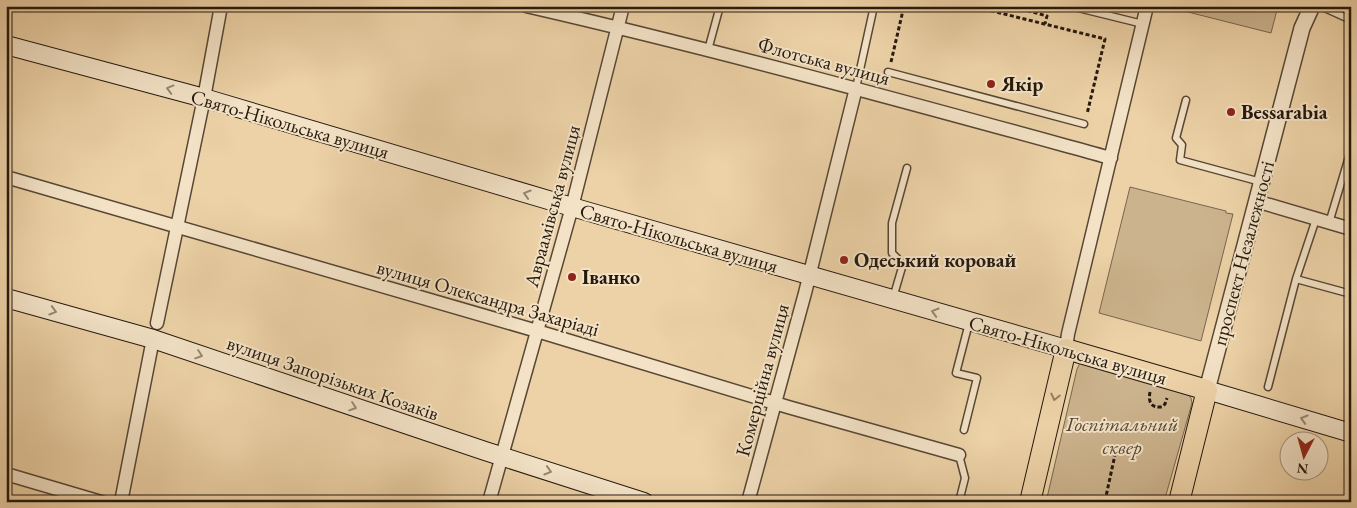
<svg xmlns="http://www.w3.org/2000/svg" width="1357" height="508" font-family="'EB Garamond',serif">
<rect width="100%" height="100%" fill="#edd2a7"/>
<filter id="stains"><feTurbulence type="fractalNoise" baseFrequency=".004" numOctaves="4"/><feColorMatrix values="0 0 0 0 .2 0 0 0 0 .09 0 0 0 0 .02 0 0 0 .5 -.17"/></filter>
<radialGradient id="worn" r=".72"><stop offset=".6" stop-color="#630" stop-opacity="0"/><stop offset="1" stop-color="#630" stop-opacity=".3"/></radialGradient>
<path fill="#cbb38d" stroke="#78664e" d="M1177,6H1278L1271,33L1176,9Z
M1130,187L1226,211V213L1233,214L1201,341L1099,313Z
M1080,363L1187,393L1191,398L1192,403L1164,502H1046L1077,369Z"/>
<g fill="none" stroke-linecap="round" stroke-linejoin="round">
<defs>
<path id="service" d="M1070,6L1143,24
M1320,6L1351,20
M708,50L720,6
M888,72L1084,124
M856,88L874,6
M1186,100L1176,138L1182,145L1180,160L1261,182
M1329,223L1351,150
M1296,279L1351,294
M893,298L903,264L892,253V223L907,168
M1268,387L1296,279L1316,219
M964,430L977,378L956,373L969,323
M959,455L965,478L959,502"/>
<path id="minor" d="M526,6C722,51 917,105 1111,158
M6,177L537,331L788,407L959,455
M1256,201L1351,229
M157,323L204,98L221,6
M1066,349L1068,334L1147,6
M6,474L101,502
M121,502L153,339
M489,502L572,207L623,6
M748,502L805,293L856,88"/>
<path id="tertiary" d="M1207,390L1302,28L1312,6"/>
<path id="secondary" d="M6,45L204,98L572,207L1066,349
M6,298L153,339L485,451L644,502
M1207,390L1351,433"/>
<path id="primary" d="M1030,502L1066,349L1207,390L1179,502"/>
</defs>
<use href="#service" stroke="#574734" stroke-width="9"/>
<use href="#minor" stroke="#574734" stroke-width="15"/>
<use href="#tertiary" stroke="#574734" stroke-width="18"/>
<use href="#secondary" stroke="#25190e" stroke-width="20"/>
<use href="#primary" stroke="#25190e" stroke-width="22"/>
<path stroke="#25190e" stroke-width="3" stroke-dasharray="4 2.5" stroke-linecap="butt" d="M972,6L1105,39L1087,114
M1026,6L1025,10L1047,16L1045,24
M891,62L904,6
M1294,111L1315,118
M1150,392C1148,402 1151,408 1162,407L1165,404L1167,398
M1105,501L1116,450"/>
<use href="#service" stroke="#f3e2c6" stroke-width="6"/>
<use href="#minor" stroke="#f3e2c6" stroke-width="12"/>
<use href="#tertiary" stroke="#f3e2c6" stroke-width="15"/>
<use href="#secondary" stroke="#f3e2c6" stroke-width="18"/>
<use href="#primary" stroke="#edd2a7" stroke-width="20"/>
</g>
<defs><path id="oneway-chevron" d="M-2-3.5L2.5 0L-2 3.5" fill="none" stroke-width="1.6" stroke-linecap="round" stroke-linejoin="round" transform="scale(1.25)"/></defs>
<g stroke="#968873">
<use href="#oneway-chevron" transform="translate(170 89) rotate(-165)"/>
<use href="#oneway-chevron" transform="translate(527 194) rotate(-163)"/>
<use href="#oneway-chevron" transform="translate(53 311) rotate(16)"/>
<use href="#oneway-chevron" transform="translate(935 312) rotate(-164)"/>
<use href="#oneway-chevron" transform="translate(199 355) rotate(19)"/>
<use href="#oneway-chevron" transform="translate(353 407) rotate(19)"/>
<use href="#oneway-chevron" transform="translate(1304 419) rotate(-164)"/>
<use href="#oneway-chevron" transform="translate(548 471) rotate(17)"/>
</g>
<use stroke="#937f62" href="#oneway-chevron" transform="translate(1055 397) rotate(103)"/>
<g fill="#8f2418" stroke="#f3e2c6" stroke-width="2">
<circle cx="991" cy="84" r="5"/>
<circle cx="1231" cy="112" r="5"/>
<circle cx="844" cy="260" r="5"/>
<circle cx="572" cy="277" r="5"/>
</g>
<g text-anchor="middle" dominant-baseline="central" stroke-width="4" stroke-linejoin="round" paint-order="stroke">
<g font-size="20" fill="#25190e" stroke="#f3e2c6">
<text transform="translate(824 61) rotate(15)">Флотська вулиця</text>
<text transform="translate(290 124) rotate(16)">Свято-Нікольська вулиця</text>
<text transform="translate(552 206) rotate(-75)">Авраамівська вулиця</text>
<text transform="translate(679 238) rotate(16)">Свято-Нікольська вулиця</text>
<text transform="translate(1243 253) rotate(-75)">проспект Незалежності</text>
<text transform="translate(488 298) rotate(16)">вулиця Олександра Захаріаді</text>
<text transform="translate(1068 350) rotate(16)">Свято-Нікольська вулиця</text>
<text transform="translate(333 378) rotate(19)">вулиця Запорізьких Козаків</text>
<text transform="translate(762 380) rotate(-75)">Комерційна вулиця</text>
</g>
<g font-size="20" font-weight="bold" fill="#25190e" stroke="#f3e2c6" text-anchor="start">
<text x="1001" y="84">Якір</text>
<text x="1241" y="112">Bessarabia</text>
<text x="854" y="260">Одеський коровай</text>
<text x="582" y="277">Іванко</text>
</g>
<g font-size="20" font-style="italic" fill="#574734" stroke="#f3e2c6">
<text x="1122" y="424">Госпітальний<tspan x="1122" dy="23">сквер</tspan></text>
</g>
</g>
<rect width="1357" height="508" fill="none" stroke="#edd2a7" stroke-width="25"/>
<rect x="8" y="8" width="1342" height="493" fill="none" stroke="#25190e" stroke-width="2.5"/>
<rect x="12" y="12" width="1332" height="483" fill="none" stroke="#25190e"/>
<g transform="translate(1304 456) rotate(186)"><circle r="24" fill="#f3e2c6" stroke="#a1927c"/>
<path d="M0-4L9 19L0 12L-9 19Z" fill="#8f2418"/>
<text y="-8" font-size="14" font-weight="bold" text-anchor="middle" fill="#25190e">N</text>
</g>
<rect width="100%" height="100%" filter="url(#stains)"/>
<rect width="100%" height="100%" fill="url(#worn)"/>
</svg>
